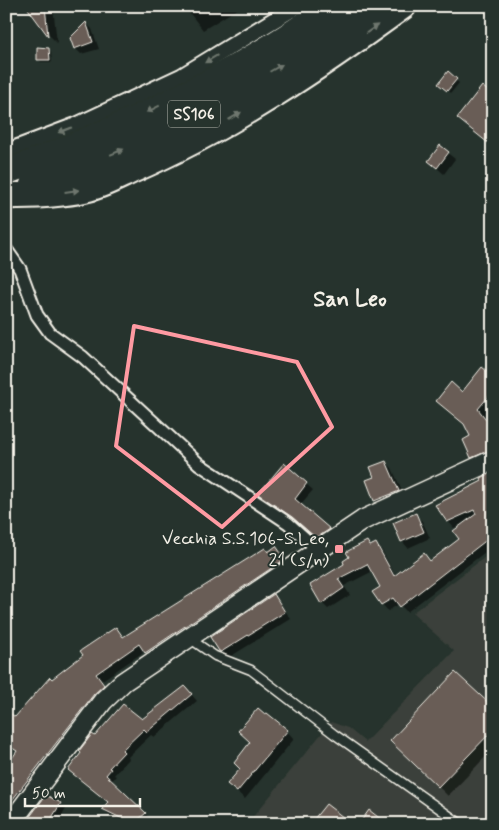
<svg xmlns="http://www.w3.org/2000/svg" width="499" height="830" font-family="Mynerve,sans-serif">
<rect width="100%" height="100%" fill="#26332d"/>
<filter id="ink" filterUnits="userSpaceOnUse"><feTurbulence type="fractalNoise" baseFrequency=".02" numOctaves="2"/><feDisplacementMap in="SourceGraphic" scale="10" xChannelSelector="R" yChannelSelector="G"/><feConvolveMatrix kernelMatrix="1 2 1 2 8 2 1 2 1" color-interpolation-filters="sRGB"/></filter>
<g filter="url(#ink)">
<path fill="#3a403a" d="M493,551V824H247L331,722L348,728L365,742L454,651L412,613Z"/>
<path fill="#0007" d="M28,6H53L57,43L49,35Z
M184,6H242L203,30Z
M86,23L92,29L99,49L81,54L75,48Z
M48,49L51,52L52,62H41L38,59Z
M448,73L459,83L451,93L440,83Z
M493,97V147L458,118Z
M440,147L455,159L444,174L429,161Z
M493,377V455L478,463L472,457L471,436L463,394Z
M386,462L392,468L404,496L381,506L375,500L368,481L375,478Z
M284,465L313,490L300,505L335,536L323,544L300,523L260,494Z
M493,478V546L407,612L399,604L388,611L382,604V587L373,571L344,586L350,595L328,609L322,603L346,564L366,542L371,547L376,544L382,551L396,577L431,562L461,539L464,523L454,528L448,521Z
M415,515L422,521L430,538L408,548L402,541Z
M276,548L290,566L153,659L145,651L101,681L109,692L14,814L6,809V769L18,752L6,744V713L15,719L52,681L116,628L124,638Z
M274,595L291,619L228,658L212,637Z
M191,694L197,701L154,737L151,735L128,757L129,759L114,775L116,776L111,782L152,820L147,824H128L109,815L103,809L109,803L95,738L142,721Z
M493,709V749L448,796L401,750Z
M287,731L294,739L245,799L228,784L242,769L252,743Z
M46,797L60,804L66,809L57,824H27Z"/>
<path fill="#695d57" stroke="#f4f1e8" d="M26,6H45L48,36Z
M86,22L93,42L74,49L70,38Z
M37,47L49,48L50,60H37Z
M448,71L457,79L447,91L438,84Z
M482,86L493,95V147L457,118Z
M440,145L449,152L437,168L428,161Z
M482,367L493,376V391L478,409L493,428V449L471,458L463,440L470,436L464,424L436,401L451,382L462,392Z
M386,461L399,491L374,501L366,480L374,477L370,467Z
M284,463L307,483L295,499L330,529L316,538L292,517L258,494Z
M493,472V535L400,607L393,598L381,605L372,592L380,587L367,564L338,579L344,588L321,604L310,585L344,564L343,561L349,557L346,552L367,541L370,546L376,543L394,576L424,553L430,561L459,539L453,531L476,514L474,510L447,522L435,505L482,481L481,478Z
M416,513L424,532L401,542L393,523Z
M276,546L285,559L145,653L139,644L96,674L104,685L94,694L6,808V767L17,751L6,744V710L15,717L50,677L52,679L83,655L80,651L116,627L123,637L265,548L268,552Z
M274,594L285,612L221,652L219,651L210,637Z
M455,672L493,707V730L438,787L390,741Z
M185,686L192,694L147,732L144,729L122,750L124,752L109,768L111,769L106,775L146,813L133,824L102,809L108,802L68,770L81,753L79,751L92,734L95,736L123,704L142,719Z
M258,708L265,714L267,713L288,730L237,792L227,784L240,769L234,763L250,742L238,731Z
M46,795L61,803L48,824H28L26,822Z
M326,804L352,824H310Z
M369,810L387,824H359Z"/>
<g fill="none" stroke-linecap="round" stroke-linejoin="round">
<defs>
<path id="service" d="M189,638L215,656L251,670L334,734L461,824"/>
<path id="pedestrian" d="M6,249L20,269L37,315L50,333L83,357L199,464L288,523L317,549"/>
<path id="minor" d="M6,152L75,126L182,76L297,6"/>
<path id="tertiary" d="M10,824L103,701L123,682L363,520L493,460"/>
<path id="trunk" d="M6,172C118,130 234,76 332,6
M32,186C152,142 265,81 368,6
M6,196C32,195 60,195 86,189C102,186 119,176 135,169C228,129 321,66 403,6"/>
</defs>
<use href="#service" stroke="#f4f1e8" stroke-width="11"/>
<use href="#pedestrian" stroke="#f4f1e8" stroke-width="15"/>
<use href="#minor" stroke="#f4f1e8" stroke-width="19"/>
<use href="#tertiary" stroke="#f4f1e8" stroke-width="22"/>
<use href="#trunk" stroke="#f4f1e8" stroke-width="29"/>
<use href="#service" stroke="#26332d" stroke-width="8"/>
<use href="#pedestrian" stroke="#26332d" stroke-width="11"/>
<use href="#minor" stroke="#26332d" stroke-width="15"/>
<use href="#tertiary" stroke="#26332d" stroke-width="19"/>
<use href="#trunk" stroke="#26332d" stroke-width="25"/>
</g>
<defs><path id="oneway-solid" d="M-6-.8H1V-3.2L6.5 0L1 3.2V.8H-6Z" transform="scale(1.25)"/></defs>
<g fill="#6e766e">
<use href="#oneway-solid" transform="translate(372 29) rotate(-36)"/>
<use href="#oneway-solid" transform="translate(211 59) rotate(149)"/>
<use href="#oneway-solid" transform="translate(276 68) rotate(-30)"/>
<use href="#oneway-solid" transform="translate(153 109) rotate(154)"/>
<use href="#oneway-solid" transform="translate(235 116) rotate(-31)"/>
<use href="#oneway-solid" transform="translate(65 130) rotate(159)"/>
<use href="#oneway-solid" transform="translate(117 152) rotate(-23)"/>
<use href="#oneway-solid" transform="translate(72 191) rotate(-7)"/>
</g>
</g>
<path fill="none" stroke="#ff9aa2" stroke-width="4" stroke-linejoin="round" d="M134,326L297,362L332,427L222,527L116,446Z"/>
<rect fill="#ff9aa2" stroke="#26332d" stroke-width="2" x="334" y="544" width="10" height="10" rx="2.5"/>
<g text-anchor="middle" dominant-baseline="central" stroke-width="4" stroke-linejoin="round" paint-order="stroke">
<rect fill="#26332d" stroke="#b6b8b0" stroke-width="1" x="168" y="100.5" width="52" height="27" rx="4"/>
<g font-size="16" font-weight="bold" fill="#f4f1e8">
<text x="194" y="114">SS106</text>
</g>
<g font-size="18" fill="#f4f1e8" stroke="#26332d" text-anchor="end">
<text x="329" y="539">Vecchia S.S.106-S.Leo,<tspan x="329" dy="21">21 (s/n)</tspan></text>
</g>
<g font-size="22" font-weight="bold" fill="#f4f1e8" stroke="#26332d">
<text x="350" y="300">San Leo</text>
</g>
</g>
<rect width="499" height="830" fill="none" stroke="#26332d" stroke-width="25"/>
<rect x="12" y="12" width="474" height="805" fill="none" stroke="#f4f1e8" stroke-width="2" filter="url(#ink)"/>
<path d="M25 798v8h115v-8" fill="none" stroke="#f4f1e8" stroke-width="2.5"/>
<text x="32" y="798" font-size="15" fill="#f4f1e8" stroke="#26332d" stroke-width="4" paint-order="stroke">50 m</text>
</svg>
